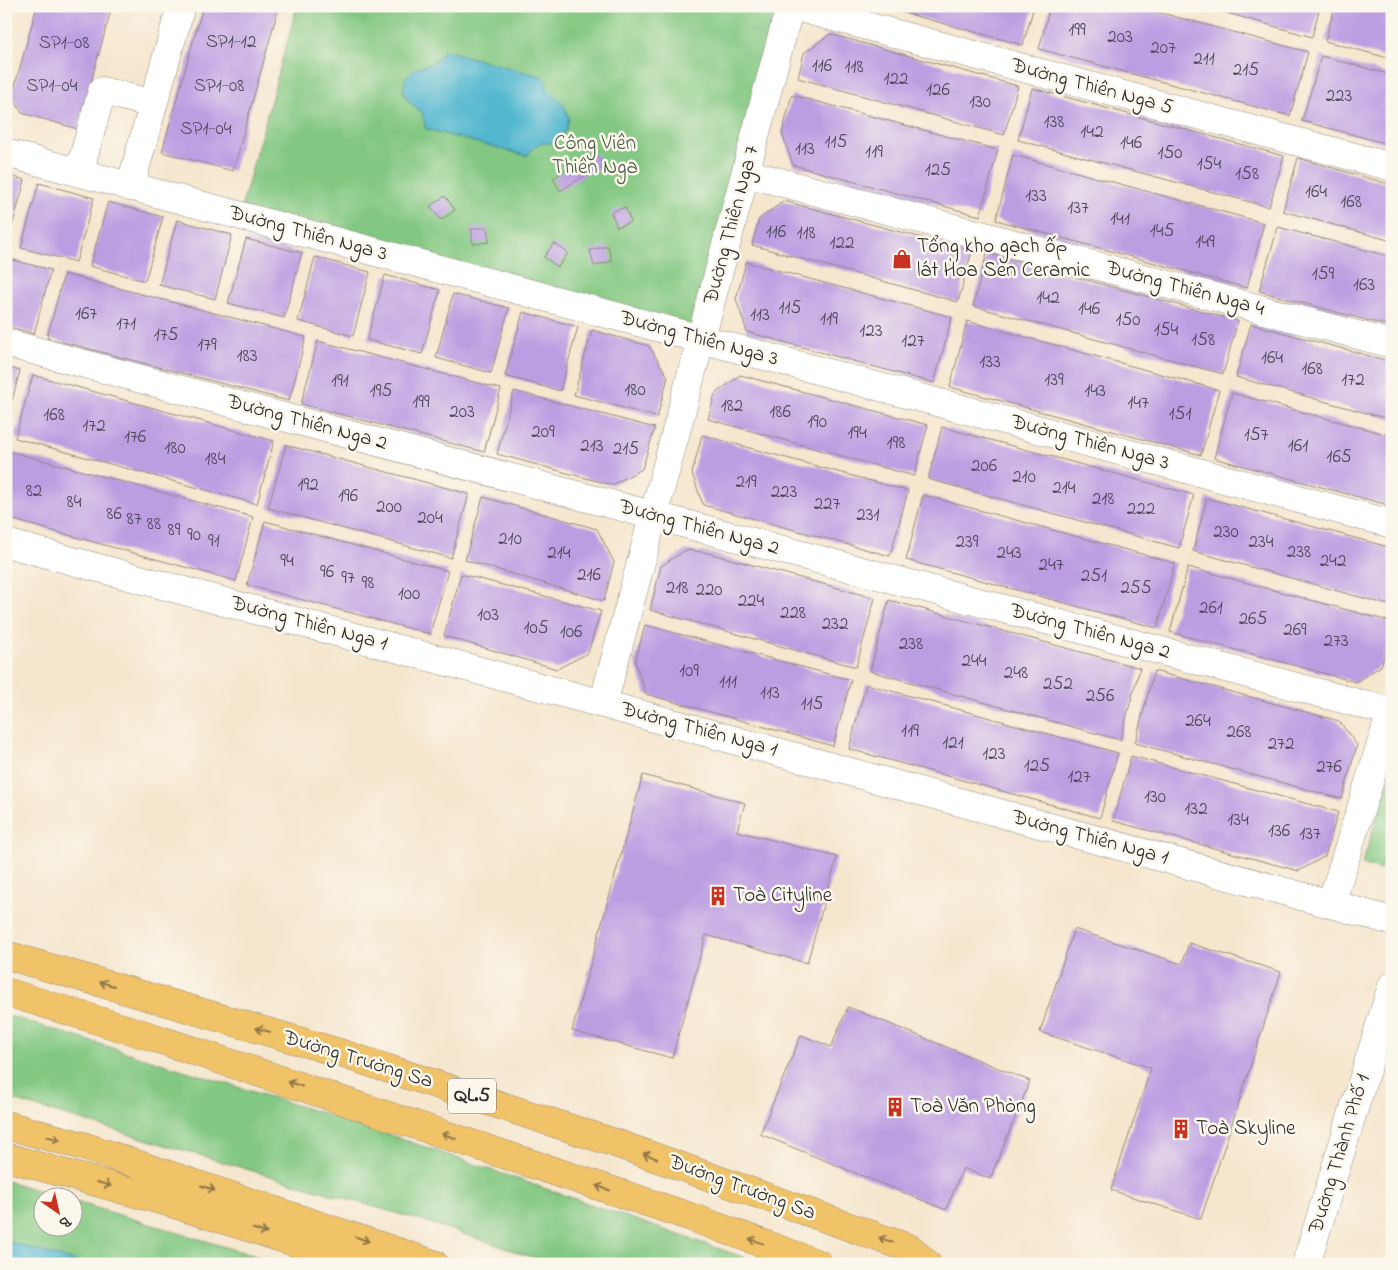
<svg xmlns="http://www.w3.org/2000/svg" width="1398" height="1270" font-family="'Indie Flower',sans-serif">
<rect width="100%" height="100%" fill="#fbf7ec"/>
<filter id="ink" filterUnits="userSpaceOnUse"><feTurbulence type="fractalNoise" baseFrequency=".02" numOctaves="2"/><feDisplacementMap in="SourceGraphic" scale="10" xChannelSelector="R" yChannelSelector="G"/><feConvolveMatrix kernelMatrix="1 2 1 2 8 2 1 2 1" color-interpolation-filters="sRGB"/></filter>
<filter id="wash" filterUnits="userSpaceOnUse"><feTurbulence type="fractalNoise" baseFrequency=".0096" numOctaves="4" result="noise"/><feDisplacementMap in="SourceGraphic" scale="20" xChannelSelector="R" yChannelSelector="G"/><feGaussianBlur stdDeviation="1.12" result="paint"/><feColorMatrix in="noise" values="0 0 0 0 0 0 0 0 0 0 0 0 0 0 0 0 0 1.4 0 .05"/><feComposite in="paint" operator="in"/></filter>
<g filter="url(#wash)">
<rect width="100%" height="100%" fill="#f5e6cd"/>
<path fill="#83c882" stroke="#577a56" d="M297,6H790L701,339L239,216Z
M1392,772V834L1380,870L1362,864Z
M6,1015L370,1128L763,1264H552L446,1228L6,1098Z
M6,1181L62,1197L42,1198V1228H72L73,1201L282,1264H6Z"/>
<path fill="#52b7d0" stroke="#3e717e" d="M444,50L544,77L548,89L564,105L569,118L566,130L559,138L551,143H541L534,147L527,156L426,129L422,112L410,103L403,92L406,77L416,68L430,64L438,59Z
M6,1241L84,1264H6Z"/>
<g id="blocks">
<path fill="#bb9de2" d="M37,6H112L78,129L22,113L12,96Z
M203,6H279L233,171L162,152Z
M879,6H1034L1023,45Z
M1050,6H1135L1308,52L1290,116L1039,49Z
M1202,6H1320L1312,37Z
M1335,6H1392V59L1325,41Z
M830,34L1018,86L1004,135L798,78L804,53Z
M1321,56L1392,75V145L1302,121Z
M1032,88L1284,156L1269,207L1018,140Z
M792,95L998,150L980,216L793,165L782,133Z
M596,153L604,167L591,175L583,161Z
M1013,155L1264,223L1247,288L996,220Z
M1298,158L1392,185V241L1283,211Z
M579,162L586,175L560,191L553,178Z
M6,175L25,180L7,245H6Z
M39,183L94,198L76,262L21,248Z
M445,196L455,210L441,220L430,206Z
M784,201L972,251L958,302L752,245L759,219Z
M108,202L163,217L145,281L90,266Z
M625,207L631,222L617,227L611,212Z
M177,220L232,235L215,299L159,285Z
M487,227L489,242L473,244L471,229Z
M1278,227L1392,257V327L1259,291Z
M246,239L302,253L284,318L228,303Z
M554,243L568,253L558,267L544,257Z
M608,246L612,261L594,266L590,250Z
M987,253L1238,321L1223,374L973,306Z
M315,257L370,272L353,336L298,321Z
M6,258L51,270L34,334L6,326Z
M746,262L952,317L934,383L747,332L736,299Z
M64,274L306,337L289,401L47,338Z
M385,275L440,290L422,354L367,340Z
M453,294L509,308L491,373L436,358Z
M523,312L578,327L560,391L505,376Z
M967,321L1219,390L1201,455L950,387Z
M1251,324L1392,362V420L1236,377Z
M592,330L649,346L668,377L657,417L574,395Z
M318,341L501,389L484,452L301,404Z
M6,367L20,371L7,418H6Z
M33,375L274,441L257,504L15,438Z
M740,375L928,425L914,476L708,419L715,394Z
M514,391L655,428L642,469L612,485L497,454Z
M1232,393L1392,436V506L1214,458Z
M942,427L1194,495L1179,548L928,479Z
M702,435L908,491L890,556L703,505L692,473Z
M286,445L469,494L451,558L268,508Z
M12,452L253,517L236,581L6,518V473Z
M923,495L1175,563L1157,628L906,560Z
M483,497L597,529L614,562L604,601L465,560Z
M1207,498L1392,548V606L1193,551Z
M265,521L448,571L430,634L247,585Z
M686,550L708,553L875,598L856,667L650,610L661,566Z
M1188,567L1392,622V632L1381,666L1356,682L1170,632Z
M461,574L601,611L588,653L557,669L444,636Z
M889,600L1140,668L1120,740L870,671Z
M645,625L851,680L833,746L646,694L635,662Z
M1154,671L1339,721L1357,745L1342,799L1135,743Z
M866,684L1118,753L1100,818L849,749Z
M1131,756L1338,812L1325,856L1299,871L1113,821Z
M643,775L745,803L737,831L837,857L807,963L706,935L672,1058L572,1031Z
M1074,929L1182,964L1189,943L1281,972L1201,1219L1111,1190L1151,1068L1040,1032Z
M848,1007L1030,1081L990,1179L963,1168L946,1210L760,1134L801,1035L831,1047Z"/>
</g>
</g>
<g filter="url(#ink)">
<use href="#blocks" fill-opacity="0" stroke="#90887c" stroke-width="1"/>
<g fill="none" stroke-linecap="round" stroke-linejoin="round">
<defs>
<path id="minor" d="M792,6L1392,167
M6,153L1392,524
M79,173L102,91L153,104
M746,173L1392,344
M130,187L181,6
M6,343L1391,712
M6,543L603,704L1392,921
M603,704L790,6
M1331,904L1392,709
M1306,1264L1392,986"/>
<path id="highway" d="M6,955L340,1053L618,1144L911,1249L927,1264
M6,992L152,1037L688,1216L819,1264
M6,1125L83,1146L434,1264
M6,1157L167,1202L364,1264"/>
</defs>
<use href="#minor" stroke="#90887c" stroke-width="29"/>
<use href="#highway" stroke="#90887c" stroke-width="29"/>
<use href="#minor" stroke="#fff" stroke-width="28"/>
<use href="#highway" stroke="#f1c369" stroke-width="28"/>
</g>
<defs><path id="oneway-shaft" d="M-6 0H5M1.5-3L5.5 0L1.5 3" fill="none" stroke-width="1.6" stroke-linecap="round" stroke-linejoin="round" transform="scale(1.25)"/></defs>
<g stroke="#8e774a">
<use href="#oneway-shaft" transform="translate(107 984) rotate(-164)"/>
<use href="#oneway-shaft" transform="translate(263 1030) rotate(-164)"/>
<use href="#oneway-shaft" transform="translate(295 1084) rotate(-161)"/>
<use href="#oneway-shaft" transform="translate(449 1136) rotate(-161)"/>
<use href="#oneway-shaft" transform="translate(53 1138) rotate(15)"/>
<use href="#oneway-shaft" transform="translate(650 1156) rotate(-160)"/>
<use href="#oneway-shaft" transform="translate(104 1184) rotate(15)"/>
<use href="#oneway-shaft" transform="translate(208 1188) rotate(19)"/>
<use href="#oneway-shaft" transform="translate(603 1188) rotate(-161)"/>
<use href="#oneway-shaft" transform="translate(260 1231) rotate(17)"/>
<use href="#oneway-shaft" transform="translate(362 1239) rotate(19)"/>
<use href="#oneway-shaft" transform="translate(886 1240) rotate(-160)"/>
<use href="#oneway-shaft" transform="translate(756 1241) rotate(-160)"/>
</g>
</g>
<defs>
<symbol id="shop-bare" viewBox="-9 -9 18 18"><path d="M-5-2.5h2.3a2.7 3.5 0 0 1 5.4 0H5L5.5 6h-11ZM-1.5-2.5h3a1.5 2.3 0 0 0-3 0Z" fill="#c8321e" stroke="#fbf7ec" stroke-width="2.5" paint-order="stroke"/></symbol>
<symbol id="building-bare" viewBox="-9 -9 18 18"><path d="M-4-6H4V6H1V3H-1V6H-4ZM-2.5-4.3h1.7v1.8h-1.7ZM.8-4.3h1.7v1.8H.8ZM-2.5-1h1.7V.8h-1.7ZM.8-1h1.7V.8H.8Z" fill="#c8321e" stroke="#fbf7ec" stroke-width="2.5" paint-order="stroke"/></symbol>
</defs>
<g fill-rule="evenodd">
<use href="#shop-bare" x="888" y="245" width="28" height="28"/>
<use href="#building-bare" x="704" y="882" width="28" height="28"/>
<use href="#building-bare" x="881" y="1093" width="28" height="28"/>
<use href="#building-bare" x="1167" y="1115" width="28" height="28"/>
</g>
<g text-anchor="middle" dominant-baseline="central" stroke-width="5" stroke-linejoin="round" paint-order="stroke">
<g font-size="19" fill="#4f4859">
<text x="1077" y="30">199</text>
<text x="1120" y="37">203</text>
<text x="231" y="42">SP1-12</text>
<text x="64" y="43">SP1-08</text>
<text x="1163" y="48">207</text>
<text x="1204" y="59">211</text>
<text x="822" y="66">116</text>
<text x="854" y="67">118</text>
<text x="1246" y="70">215</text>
<text x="896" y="79">122</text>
<text x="52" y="86">SP1-04</text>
<text x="219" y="86">SP1-08</text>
<text x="938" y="90">126</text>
<text x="1339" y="96">223</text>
<text x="980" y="102">130</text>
<text x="1054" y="122">138</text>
<text x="206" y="129">SP1-04</text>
<text x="1092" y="132">142</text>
<text x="836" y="142">115</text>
<text x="1131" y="143">146</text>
<text x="805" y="149">113</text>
<text x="874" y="152">119</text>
<text x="1170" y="153">150</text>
<text x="1209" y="164">154</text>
<text x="938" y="170">125</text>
<text x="1247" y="174">158</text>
<text x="1316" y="192">164</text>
<text x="1036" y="196">133</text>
<text x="1351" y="202">168</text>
<text x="1078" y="208">137</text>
<text x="1120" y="219">141</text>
<text x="1162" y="231">145</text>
<text x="776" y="232">116</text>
<text x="806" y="233">118</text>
<text x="1205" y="242">149</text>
<text x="842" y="243">122</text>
<text x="1323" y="274">159</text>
<text x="1364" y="285">163</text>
<text x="1048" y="298">142</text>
<text x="790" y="308">115</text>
<text x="1089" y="309">146</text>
<text x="86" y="314">167</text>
<text x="760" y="315">113</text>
<text x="829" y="319">119</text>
<text x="1128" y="320">150</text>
<text x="126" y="324">171</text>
<text x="1166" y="330">154</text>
<text x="871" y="331">123</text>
<text x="166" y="335">175</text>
<text x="1203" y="340">158</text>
<text x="913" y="341">127</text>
<text x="207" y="345">179</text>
<text x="247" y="356">183</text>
<text x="1272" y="358">164</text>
<text x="990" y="362">133</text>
<text x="1312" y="369">168</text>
<text x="1054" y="380">139</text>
<text x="1353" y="380">172</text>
<text x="340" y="381">191</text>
<text x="635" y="390">180</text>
<text x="381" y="391">195</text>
<text x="1095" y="391">143</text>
<text x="421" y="402">199</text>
<text x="1138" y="403">147</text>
<text x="732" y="406">182</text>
<text x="462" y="412">203</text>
<text x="780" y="412">186</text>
<text x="1180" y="414">151</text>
<text x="54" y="415">168</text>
<text x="817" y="422">190</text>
<text x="94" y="426">172</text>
<text x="543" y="432">209</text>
<text x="857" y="433">194</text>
<text x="1256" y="435">157</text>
<text x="135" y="437">176</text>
<text x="896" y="443">198</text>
<text x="592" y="446">213</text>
<text x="1298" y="446">161</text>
<text x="175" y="448">180</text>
<text x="626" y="449">215</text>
<text x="1339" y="457">165</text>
<text x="215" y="459">184</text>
<text x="984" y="466">206</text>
<text x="1024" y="477">210</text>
<text x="746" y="482">219</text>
<text x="308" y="485">192</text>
<text x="1064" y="488">214</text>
<text x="34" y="491">82</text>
<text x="784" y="492">223</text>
<text x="348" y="496">196</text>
<text x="1103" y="499">218</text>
<text x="74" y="502">84</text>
<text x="827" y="504">227</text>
<text x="389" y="507">200</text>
<text x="1141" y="509">222</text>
<text x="114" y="514">86</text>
<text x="868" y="515">231</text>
<text x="430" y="518">204</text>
<text x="134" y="519">87</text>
<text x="154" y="524">88</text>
<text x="174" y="530">89</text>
<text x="1226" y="532">230</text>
<text x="194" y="535">90</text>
<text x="510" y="539">210</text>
<text x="214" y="541">91</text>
<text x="967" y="542">239</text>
<text x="1261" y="542">234</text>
<text x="1299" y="552">238</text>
<text x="559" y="553">214</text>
<text x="1009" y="553">243</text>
<text x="287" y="561">94</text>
<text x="1333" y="561">242</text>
<text x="1051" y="565">247</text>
<text x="327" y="572">96</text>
<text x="589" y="575">216</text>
<text x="1094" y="576">251</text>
<text x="348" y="578">97</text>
<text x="368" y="583">98</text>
<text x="677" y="588">218</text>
<text x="1136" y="588">255</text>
<text x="709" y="590">220</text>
<text x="409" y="594">100</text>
<text x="751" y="601">224</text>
<text x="1211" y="608">261</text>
<text x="793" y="613">228</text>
<text x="488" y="615">103</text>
<text x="1253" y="619">265</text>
<text x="835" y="624">232</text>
<text x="536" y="628">105</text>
<text x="1295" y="630">269</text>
<text x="571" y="632">106</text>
<text x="1336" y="641">273</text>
<text x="911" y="644">238</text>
<text x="974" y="661">244</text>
<text x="689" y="671">109</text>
<text x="1016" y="673">248</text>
<text x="728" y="682">111</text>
<text x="1058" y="684">252</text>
<text x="770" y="693">113</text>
<text x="1100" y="696">256</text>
<text x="812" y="704">115</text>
<text x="1198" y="721">264</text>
<text x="910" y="731">119</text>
<text x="1239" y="732">268</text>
<text x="953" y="743">121</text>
<text x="1281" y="744">272</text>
<text x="994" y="754">123</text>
<text x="1037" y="766">125</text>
<text x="1329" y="767">276</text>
<text x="1079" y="777">127</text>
<text x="1155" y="797">130</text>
<text x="1196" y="809">132</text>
<text x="1238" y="820">134</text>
<text x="1279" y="831">136</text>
<text x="1310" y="834">137</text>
</g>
<rect fill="#fbf7ec" stroke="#696865" stroke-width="1" x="448" y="1078.5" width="48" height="35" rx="4"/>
<g font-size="20" font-weight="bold" fill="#2b2b2b">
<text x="472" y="1096">QL.5</text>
</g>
<g font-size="21" fill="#2b2b2b" stroke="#fbf7ec">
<text transform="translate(1092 87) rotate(15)">Đường Thiên Nga 5</text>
<text transform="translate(732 225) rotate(-75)">Đường Thiên Nga 7</text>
<text transform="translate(308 234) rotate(15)">Đường Thiên Nga 3</text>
<text transform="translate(1185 289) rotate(15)">Đường Thiên Nga 4</text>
<text transform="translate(699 339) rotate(15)">Đường Thiên Nga 3</text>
<text transform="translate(307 423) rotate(15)">Đường Thiên Nga 2</text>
<text transform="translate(1090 443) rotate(15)">Đường Thiên Nga 3</text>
<text transform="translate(699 528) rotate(15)">Đường Thiên Nga 2</text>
<text transform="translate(309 624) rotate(15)">Đường Thiên Nga 1</text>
<text transform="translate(1090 632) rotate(15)">Đường Thiên Nga 2</text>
<text transform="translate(699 730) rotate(15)">Đường Thiên Nga 1</text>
<text transform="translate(1090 838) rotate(15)">Đường Thiên Nga 1</text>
<text transform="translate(358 1060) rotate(17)">Đường Trường Sa</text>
<text transform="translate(1340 1154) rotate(-73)">Đường Thành Phố 1</text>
<text transform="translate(742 1188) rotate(20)">Đường Trường Sa</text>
</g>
<g font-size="21" fill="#455a45" stroke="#fbf7ec">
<text x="595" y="144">Công Viên<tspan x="595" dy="24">Thiên Nga</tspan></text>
</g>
<g font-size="21" fill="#2b2b2b" stroke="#fbf7ec" text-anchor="start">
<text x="917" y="247">Tổng kho gạch ốp<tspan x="917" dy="24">lát Hoa Sen Ceramic</tspan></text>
<text x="733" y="896">Toà Cityline</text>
<text x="910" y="1107">Toà Văn Phòng</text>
<text x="1196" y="1129">Toà Skyline</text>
</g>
</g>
<rect width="1398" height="1270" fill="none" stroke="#fbf7ec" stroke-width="25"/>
<g transform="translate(58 1212) rotate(146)"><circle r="24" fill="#fbf7ec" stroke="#a8a59f"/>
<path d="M0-4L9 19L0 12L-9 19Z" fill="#c8321e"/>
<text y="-8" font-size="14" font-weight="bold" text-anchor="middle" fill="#2b2b2b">B</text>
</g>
</svg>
